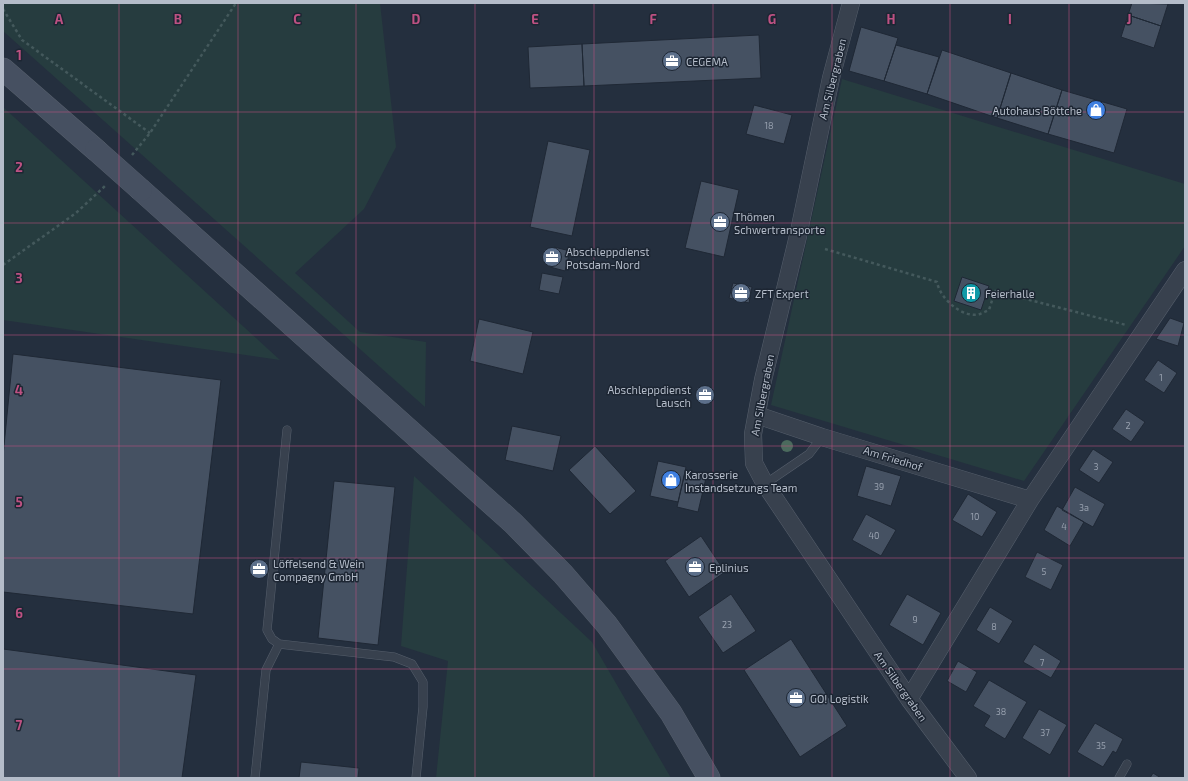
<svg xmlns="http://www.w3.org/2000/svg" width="1188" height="781" font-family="'Exo 2',sans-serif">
<rect width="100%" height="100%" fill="#242f3e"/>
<path fill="#263c3f" d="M3,3H380L396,147L364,209L295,273L360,332L426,342L425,407L3,31Z
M842,79L1185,184V246L1024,481L771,405Z
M3,107L280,360L3,320Z
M414,476L592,642L671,778H436L448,661L401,646Z"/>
<path fill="#455162" stroke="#1f2835" d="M1132,3L1168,4L1161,26L1128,15Z
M1128,15L1161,26L1154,48L1121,37Z
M861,27L898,38L884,81L849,71Z
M759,35L761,78L584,86L582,44Z
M582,44L584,86L530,88L528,47Z
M896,45L939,57L927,94L884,81Z
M942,50L1011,73L997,118L927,94Z
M1011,73L1062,90L1048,134L997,118Z
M1062,90L1127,109L1114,153L1048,134Z
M754,105L792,115L784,144L746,134Z
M548,141L590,150L572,236L530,227Z
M701,181L739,190L724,257L685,248Z
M554,247L570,251L565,271L550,267Z
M542,273L563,277L559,294L539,290Z
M962,277L989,286L981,310L954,301Z
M733,283L752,287L749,303L729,298Z
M1170,318L1184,323L1178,346L1156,339Z
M479,319L533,332L523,374L470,361Z
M13,354L221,380L193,614L3,592V456Z
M1158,360L1177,373L1164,393L1144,380Z
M1126,409L1145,422L1131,442L1112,429Z
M512,426L561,436L553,471L505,460Z
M595,446L636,491L610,514L569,470Z
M1093,449L1113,462L1099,483L1079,470Z
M658,461L686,467L678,502L650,496Z
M866,466L901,476L891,506L857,496Z
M685,473L706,478L698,512L677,507Z
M334,481L395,487L378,645L318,638Z
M1075,487L1105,504L1093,527L1062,510Z
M968,494L997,512L982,537L952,520Z
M1057,506L1084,522L1070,546L1044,530Z
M866,514L896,530L881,556L852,540Z
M701,536L725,572L689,597L665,561Z
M1037,552L1063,565L1051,590L1025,577Z
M731,594L756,631L723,653L698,617Z
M907,594L941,613L923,645L889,625Z
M990,607L1013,621L999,644L976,630Z
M791,639L847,726L800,757L744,670Z
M1034,644L1061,661L1051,678L1023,662Z
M3,649L196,675L182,778H3Z
M958,661L977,672L966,692L947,681Z
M989,680L1027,702L1005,739L984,726L990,716L973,706Z
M1039,709L1067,725L1050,755L1022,738Z
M1095,723L1123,739L1116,753L1113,751L1103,767L1077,752Z
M301,762L359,768L358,778H299Z
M1153,773L1161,778H1150Z"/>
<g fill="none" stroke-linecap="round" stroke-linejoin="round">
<defs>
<path id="service" d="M287,430L267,630L272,639L279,644L394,657L412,664L423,682V707L416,778
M765,484L809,454L822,437
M255,778L266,670L279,644
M1119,778L1127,764"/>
<path id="minor" d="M851,3L831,78L798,236L763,380L753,434L754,463L765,484L909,699L968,778
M757,415L822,437L1030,500
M909,699L1030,500L1185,270"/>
<path id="secondary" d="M3,69L96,150
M141,190L513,523L563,574L607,625L671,713L709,778"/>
</defs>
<use href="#service" stroke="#565f6c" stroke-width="9"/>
<use href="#minor" stroke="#565f6c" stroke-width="18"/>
<use href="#secondary" stroke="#565f6c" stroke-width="23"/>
<path stroke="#44595c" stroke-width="2.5" stroke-dasharray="3 3" stroke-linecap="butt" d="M3,9L22,40L150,133
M132,155L150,133L236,3
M825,249L937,282C940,299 963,319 980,314C983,313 986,311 989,310L995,291L1126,325
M3,265L76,213L105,186"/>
<use href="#service" stroke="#38414e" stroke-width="8"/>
<use href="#minor" stroke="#38414e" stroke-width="17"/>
<use href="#secondary" stroke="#465061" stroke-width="22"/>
<defs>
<path id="secondary-bridge" d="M96,150L141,190"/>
</defs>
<use href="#secondary-bridge" stroke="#565f6c" stroke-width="23" stroke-linecap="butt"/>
<use href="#secondary-bridge" stroke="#465061" stroke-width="22"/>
</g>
<circle fill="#4b6a5d" cx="787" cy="446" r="6"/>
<path fill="none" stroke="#bd5182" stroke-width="1" stroke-opacity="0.55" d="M119,3V778M238,3V778M356,3V778M475,3V778M594,3V778M713,3V778M832,3V778M950,3V778M1069,3V778M3,112H1185M3,223H1185M3,335H1185M3,446H1185M3,558H1185M3,669H1185"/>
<defs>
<symbol id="office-disc" viewBox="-11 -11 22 22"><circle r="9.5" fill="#5c6f8a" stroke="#1d2633"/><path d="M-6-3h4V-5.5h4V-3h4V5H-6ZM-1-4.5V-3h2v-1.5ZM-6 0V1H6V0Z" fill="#fff"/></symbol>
<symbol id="shop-disc" viewBox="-11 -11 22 22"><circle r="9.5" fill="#3f7fe0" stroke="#1d2633"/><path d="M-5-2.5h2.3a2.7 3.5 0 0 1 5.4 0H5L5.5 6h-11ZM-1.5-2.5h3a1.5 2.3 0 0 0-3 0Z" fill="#fff"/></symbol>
<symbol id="building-disc" viewBox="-11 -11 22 22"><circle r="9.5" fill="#0f9aa8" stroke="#1d2633"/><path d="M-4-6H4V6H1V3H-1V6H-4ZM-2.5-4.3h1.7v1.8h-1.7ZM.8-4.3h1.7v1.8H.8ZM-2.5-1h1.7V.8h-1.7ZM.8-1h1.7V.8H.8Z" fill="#fff"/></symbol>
</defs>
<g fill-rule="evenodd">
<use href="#office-disc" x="661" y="50" width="22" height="22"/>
<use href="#shop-disc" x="1085" y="99" width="22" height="22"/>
<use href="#office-disc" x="709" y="211" width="22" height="22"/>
<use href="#office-disc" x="541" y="246" width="22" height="22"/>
<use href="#office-disc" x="730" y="282" width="22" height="22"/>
<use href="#building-disc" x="960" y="282" width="22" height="22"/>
<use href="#office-disc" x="694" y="384" width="22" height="22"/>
<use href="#shop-disc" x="660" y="469" width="22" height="22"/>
<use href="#office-disc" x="684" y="556" width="22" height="22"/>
<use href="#office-disc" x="248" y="558" width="22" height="22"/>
<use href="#office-disc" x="785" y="687" width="22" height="22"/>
</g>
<g text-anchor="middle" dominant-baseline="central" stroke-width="3" stroke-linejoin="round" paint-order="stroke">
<g font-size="9" fill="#98a1af">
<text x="769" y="125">18</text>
<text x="1161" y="377">1</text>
<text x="1128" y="425">2</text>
<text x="1096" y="466">3</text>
<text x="879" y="486">39</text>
<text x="1084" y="507">3a</text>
<text x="975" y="516">10</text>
<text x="1064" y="526">4</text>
<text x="874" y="535">40</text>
<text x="1044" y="571">5</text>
<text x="915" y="619">9</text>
<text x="727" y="624">23</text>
<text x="994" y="626">8</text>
<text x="1042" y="662">7</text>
<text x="1001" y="711">38</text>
<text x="1045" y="732">37</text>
<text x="1101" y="745">35</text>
</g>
<g font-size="11" fill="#b4bcc9" stroke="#1d2633" text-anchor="start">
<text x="686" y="61">CEGEMA</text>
<text x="1082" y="110" text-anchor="end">Autohaus Böttche</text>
<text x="734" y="216">Thömen<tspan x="734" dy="13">Schwertransporte</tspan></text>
<text x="566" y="251">Abschleppdienst<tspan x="566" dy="13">Potsdam-Nord</tspan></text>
<text x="755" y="293">ZFT Expert</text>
<text x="985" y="293">Feierhalle</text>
<text x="691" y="389" text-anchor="end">Abschleppdienst<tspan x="691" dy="13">Lausch</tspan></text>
<text x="685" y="474">Karosserie<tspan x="685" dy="13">Instandsetzungs Team</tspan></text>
<text x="273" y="563">Löffelsend &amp; Wein<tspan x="273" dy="13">Compagny GmbH</tspan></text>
<text x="709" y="567">Eplinius</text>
<text x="810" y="698">GO! Logistik</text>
</g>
<g font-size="11" fill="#b4bcc9" stroke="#1d2633">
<text transform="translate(832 79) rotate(-76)">Am Silbergraben</text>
<text transform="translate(762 395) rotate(-79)">Am Silbergraben</text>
<text transform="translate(893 458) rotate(17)">Am Friedhof</text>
<text transform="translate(901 686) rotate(55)">Am Silbergraben</text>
</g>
</g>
<g font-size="13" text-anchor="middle" font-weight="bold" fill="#bd5182" stroke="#1d2633" stroke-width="3" stroke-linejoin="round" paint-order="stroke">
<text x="59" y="24">A</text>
<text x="178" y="24">B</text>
<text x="297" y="24">C</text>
<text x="416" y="24">D</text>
<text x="535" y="24">E</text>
<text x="653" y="24">F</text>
<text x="772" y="24">G</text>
<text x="891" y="24">H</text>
<text x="1010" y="24">I</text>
<text x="1129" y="24">J</text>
<text x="19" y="60">1</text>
<text x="19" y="172">2</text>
<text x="19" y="283">3</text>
<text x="19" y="395">4</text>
<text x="19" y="507">5</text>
<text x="19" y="618">6</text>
<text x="19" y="730">7</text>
</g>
<rect width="1188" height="781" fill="none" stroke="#b4bcc9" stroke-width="8"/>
</svg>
